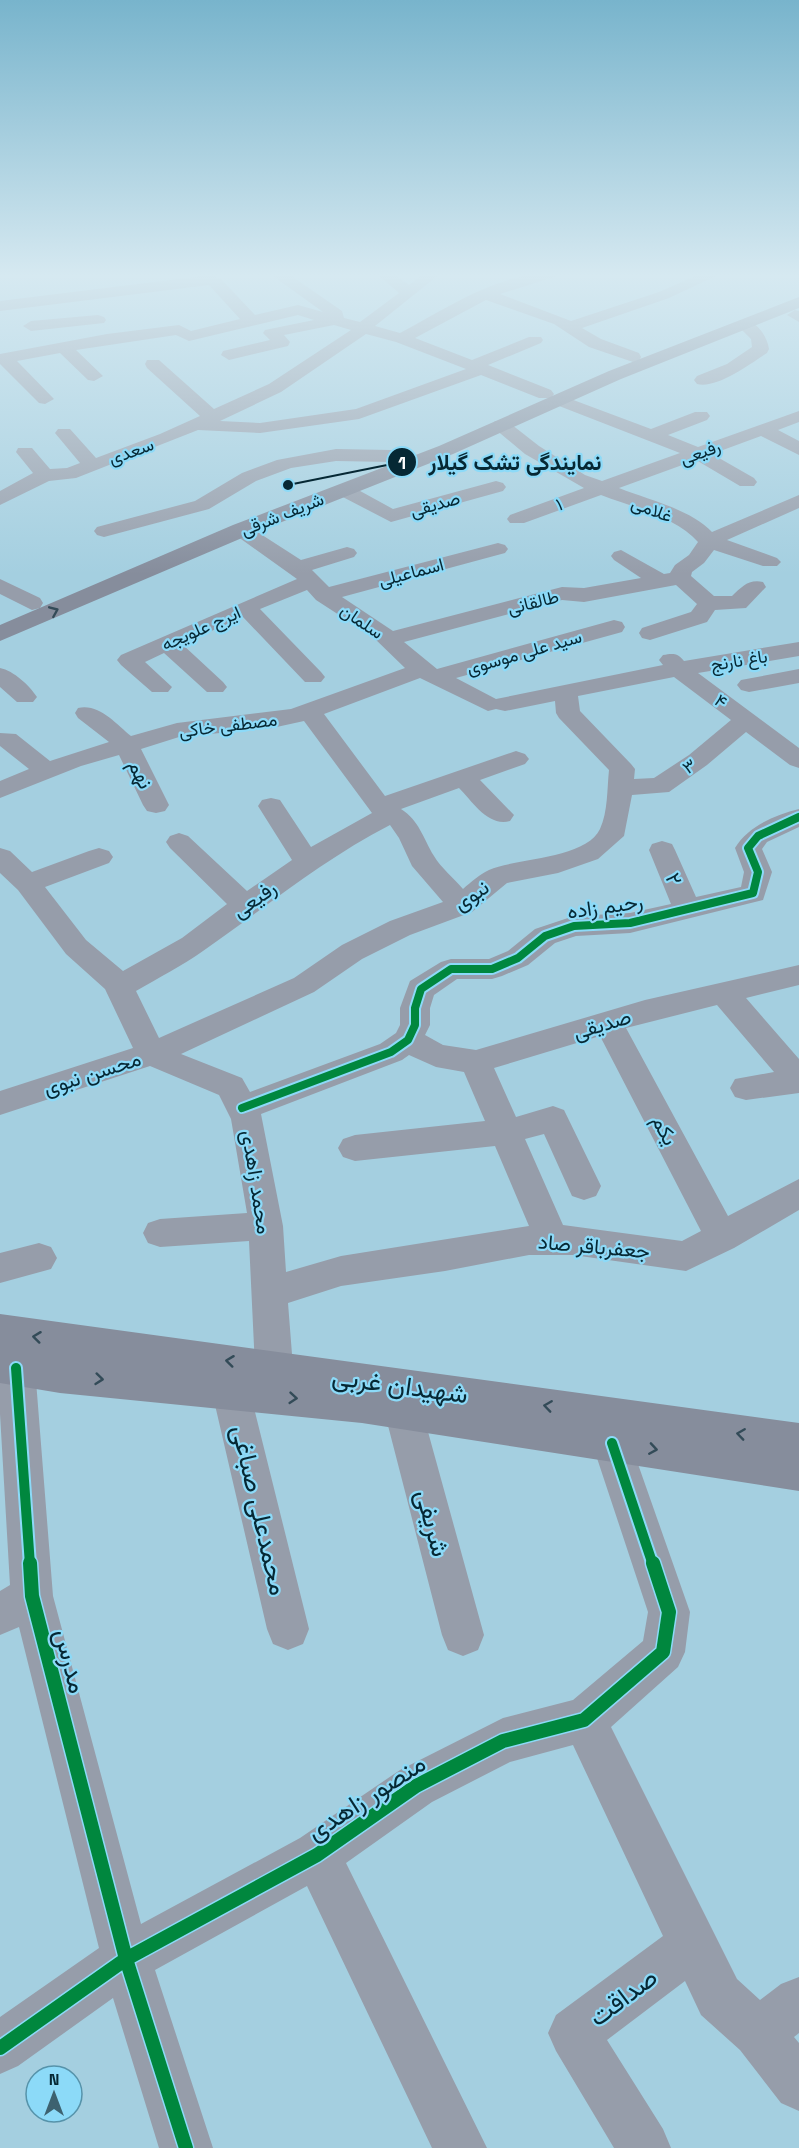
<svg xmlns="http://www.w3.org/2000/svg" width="799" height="2148" font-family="'Space Grotesk',Vazirmatn,sans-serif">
<rect width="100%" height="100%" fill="#a4cfe0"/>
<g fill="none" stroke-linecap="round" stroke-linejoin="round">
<path fill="#969daa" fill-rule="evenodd" d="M269,273H287L342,311L344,318L360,322L399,293L376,273H392L409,285L425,273H441L375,326L400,333C449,307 502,270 560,273L557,276L500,294L571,321L659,292L702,273H722L669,298L582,328L601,339L639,353L641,357L639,361L633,362L589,347L554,324L486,300L415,338L472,360L529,337H541L543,340L541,343L488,365L551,390L554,394L551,398H539L481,375L359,419L260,433L198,430L76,478L49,481L0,505V491L33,473L16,452L18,448H32L50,469L67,468L80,463L55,433L58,429H70L96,458L160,434L200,416L147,368L145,364L147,360H159L214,409L269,384L351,330L334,325L284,335L290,342L288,346L229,360L221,355L223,351L270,340L263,333L265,330L314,320L298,315L189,341L176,335L76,350L103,376L94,381L88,380L60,353L17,361L54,399L45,404L39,403L0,364V354L107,334L179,325L191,331L240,319L209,285L0,311V301L211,275L222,280L255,315L298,305L323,312ZM366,334L396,342L466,369L356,409L260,423L220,421L281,392Z
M795,310L799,311V322L787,315Z
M98,315L104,317L106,320L104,323L31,331L23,326L31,321Z
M744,319C758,323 767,336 769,349L767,353C750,364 717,389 697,384L694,380L697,376L727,364L752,347L751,339L736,324Z
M560,395L651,429L695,412H707L710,416L707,420L668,435L698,447L799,411V422L778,430L799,441V455L761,436L712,454L754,478L757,482L754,486H740L696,460L619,488C649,500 690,509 712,532L799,495V508L727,540L777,558L781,562L777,566H763L714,550L704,563L692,572L691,576L714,596H732C742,587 748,579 763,582L766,587L746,608L715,610L707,622L650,640L642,638L639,633L642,628L691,612L697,604L676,585L584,602L562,600L404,642L437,669L614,620L622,622L625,627L622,632L456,678L496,699L663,665L659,660L663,655C673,653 678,653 684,661L799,642V656L698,673L799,748V768L790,765L746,732L707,765L669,792L632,795L624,836L598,859L558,873L507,883L472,912L410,935L362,959L314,992L181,1054L242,1078L250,1092L380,1044L396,1033L400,1025V1008L410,981L441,962L451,959H489L508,951L535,929L574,916L630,913L671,904L649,850L652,844L662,841L672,844L675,850L696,897L741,887L744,872L735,848C748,826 775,815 799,809V827L767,842L762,849L772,872L763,900L630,933L576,936L555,943L528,965L502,976L492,979H457L434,995L430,1008V1025L425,1035L443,1045L476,1050L645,1000L799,965V985L746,998L799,1059V1093L746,1100L735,1097L730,1088L735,1079L774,1072L717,1005L626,1028L728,1216L799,1179V1210L734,1248L686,1271L573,1255H529L445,1271L341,1286L288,1303L293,1367L287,1379L274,1384L261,1379L255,1367L249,1241L160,1247L148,1243L143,1233L148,1223L160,1219L247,1213L231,1119L219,1095L150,1066L0,1115V1091L133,1048L105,989L66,954L18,890L0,873V848L10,851L32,872L89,851L99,848L109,851L113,857L109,863L45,887L86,940L123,971L182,938L227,904L170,848L166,842L170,836L179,833L188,836L247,891L292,860L258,806L262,800L271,798L280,800L311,847L372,813L304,721L272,728L179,737L141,749L169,805L165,811L156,813L147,811L143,805L119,755L81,766L0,798V781L29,769L0,746V733L16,734L50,761L109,742L78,718L75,713L78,708C99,703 116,724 131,736L177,723L291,709L405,668L373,637L316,600L307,590L260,609L321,672L325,677L321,682H305L243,617L182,644L223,682L227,687L223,692H207L164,653L145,662L172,687L168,692H152L121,665L117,660L121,655L297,579L234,534L231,530L234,526H248L301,560L347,547L354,549L357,553L354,557L312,570L329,587L498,543L505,545L508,549L505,553L342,597L393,631L562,587L584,588L641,578L614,560L611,556L614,552L621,550L664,574L670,573L675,565L689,555L698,542C676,517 632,507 601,495L524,523H510L507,519L510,515L584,488L525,454L495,429L492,425L495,421H507L539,446L585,475L602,481L680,453L554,404L551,400ZM674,677L731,720L689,755L654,778L634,779L635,769L631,764L580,711L578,696ZM420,678L488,711L496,709L505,711L555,701L556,713L559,718L609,770C607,789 608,812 600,829C586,859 516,858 489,870C480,874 471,882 463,889C454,878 441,868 434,856C423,838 419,820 401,809L459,788C473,802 488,827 510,821L514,815L480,780L525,764L529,759L525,754L516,751L507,754L385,796L324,714ZM390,825L399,838L412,866L443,902L390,921L342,945L294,978L159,1038L136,991C158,978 182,966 203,951C265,908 322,860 390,825ZM600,1036L701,1231L682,1241L563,1225L525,1139L544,1134L572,1196L584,1200L596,1196L601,1186L564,1110L553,1106L516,1117L494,1068ZM409,1055L436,1067L464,1072L485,1121L355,1135L343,1139L338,1148L343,1157L355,1161L495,1146L529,1226L341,1256L286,1272L283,1226L261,1114L402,1060Z
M336,449L391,450L400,456L391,462L336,461L291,468L256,481L209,509L104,537L97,535L94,531L97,527L195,501L242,473L277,460Z
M496,481L503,483L506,487L503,491L391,522L337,494L334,490L344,484L351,486L393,509Z
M0,579L40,598L43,603L40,608L32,610L0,594Z
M0,668C14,671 29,685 37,697L33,702H17L0,687Z
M799,669V683L749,692L741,690L737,685L741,680Z
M39,1243L51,1247L57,1258L51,1269L0,1283V1253Z
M16,1351L29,1356L35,1368L53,1596L141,1924L300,1838L400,1770L503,1718L573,1700L643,1641L648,1612L592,1443L598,1430L612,1425L626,1430L690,1612L685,1652L678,1667L611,1727L737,1979L760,2000L781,1984L799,1977V2033L794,2037L799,2043V2111L781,2103L740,2050L701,2015L685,1981L607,2040L663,2129L671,2148H614L556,2051L548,2033L556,2015L663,1936L573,1745L510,1762L432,1802L346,1863L487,2148H432L307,1886L155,1970L213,2148H159L113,1998L18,2066L0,2074V2017L99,1948L19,1627L0,1635V1591L10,1585L0,1414V1362L3,1356Z
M231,1375L244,1380L250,1392L309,1629L303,1644L288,1650L273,1644L267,1629L212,1392L218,1380Z
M403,1392L417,1398L422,1410L484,1635L478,1650L463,1656L448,1650L442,1635L384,1410L389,1398Z"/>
<path fill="#868d9c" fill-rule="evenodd" d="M799,297V308L621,379L453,454L249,535L0,641V625L233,525L439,446L609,371Z
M0,1314L799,1423V1491L362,1423L60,1393L0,1383Z"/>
<defs>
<path id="cycleway-far2" d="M242,1108L391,1052L408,1040L415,1025V1008L421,989L451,969H492L518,958L545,936L574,926L630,923L753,893L758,872L748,848L758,836L799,817"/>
<path id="cycleway-far1" d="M16,1368L30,1565
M612,1443L653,1565"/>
<path id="cycleway" d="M30,1563L32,1596L126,1959L186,2148
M0,2048L126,1959L317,1855L416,1786L503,1741L584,1720L663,1652L669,1612L653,1563"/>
</defs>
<use href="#cycleway-far2" stroke="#8cdaf8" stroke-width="12"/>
<use href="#cycleway-far1" stroke="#8cdaf8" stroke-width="14"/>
<use href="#cycleway" stroke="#8cdaf8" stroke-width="17"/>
<use href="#cycleway-far2" stroke="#00873e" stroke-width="8"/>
<use href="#cycleway-far1" stroke="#00873e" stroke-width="10"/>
<use href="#cycleway" stroke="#00873e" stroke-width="14"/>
</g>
<defs><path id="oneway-chevron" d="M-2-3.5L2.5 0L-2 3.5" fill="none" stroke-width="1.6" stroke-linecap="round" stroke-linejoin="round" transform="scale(1.5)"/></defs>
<g stroke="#334b58">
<use href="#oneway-chevron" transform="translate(54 611) rotate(-23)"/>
<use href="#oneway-chevron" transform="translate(37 1337) rotate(-173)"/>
<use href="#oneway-chevron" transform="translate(230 1361) rotate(-173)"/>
<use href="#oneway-chevron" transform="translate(99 1379) rotate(6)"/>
<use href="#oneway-chevron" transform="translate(293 1398) rotate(5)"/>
<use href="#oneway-chevron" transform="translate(548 1406) rotate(-172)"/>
<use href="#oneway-chevron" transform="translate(741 1434) rotate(-172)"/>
<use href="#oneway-chevron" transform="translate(653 1449) rotate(9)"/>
</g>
<linearGradient id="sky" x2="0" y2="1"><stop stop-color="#78b4cc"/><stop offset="0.48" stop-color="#d6e9f1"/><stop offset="1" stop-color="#d6e9f1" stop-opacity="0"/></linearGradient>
<rect width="799" height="574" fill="url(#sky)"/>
<g text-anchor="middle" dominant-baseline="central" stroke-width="4.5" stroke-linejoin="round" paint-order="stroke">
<g font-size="18" fill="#062834" stroke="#8cdaf8">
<text transform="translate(131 451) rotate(-20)">سعدی</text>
<text transform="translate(700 452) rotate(-20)">رفیعی</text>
<text transform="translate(435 504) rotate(-16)">صدیقی</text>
<text transform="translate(559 504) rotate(-20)">۱</text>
<text transform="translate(652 509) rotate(21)">غلامی</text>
<text transform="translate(282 514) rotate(-22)">شریف شرقی</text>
<text transform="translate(411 572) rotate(-15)">اسماعیلی</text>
<text transform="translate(533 602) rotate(-14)">طالقانی</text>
<text transform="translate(362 621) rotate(34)">سلمان</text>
<text transform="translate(201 628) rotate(-24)">ایرج علویجه</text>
<text transform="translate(524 652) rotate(-16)">سید علی موسوی</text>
<text transform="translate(739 660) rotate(-9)">باغ نارنج</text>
<text transform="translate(721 701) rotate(37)">۴</text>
<text transform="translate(228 725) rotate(-7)">مصطفی خاکی</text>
<text transform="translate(689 766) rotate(-34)">۳</text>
</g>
<g font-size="21" fill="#062834" stroke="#8cdaf8">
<text transform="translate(141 774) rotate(63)">نهم</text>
<text transform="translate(674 879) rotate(67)">۲</text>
<text transform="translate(471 895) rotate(-34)">نبوی</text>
<text transform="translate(254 899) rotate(-35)">رفیعی</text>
<text transform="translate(605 906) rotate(-8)">رحیم زاده</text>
<text transform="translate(602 1024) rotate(-17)">صدیقی</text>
<text transform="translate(92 1073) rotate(-18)">محسن نبوی</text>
<text transform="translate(665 1130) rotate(62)">یکم</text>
<text transform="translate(257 1182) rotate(81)">محمد زاهدی</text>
<text transform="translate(594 1246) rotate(5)">جعفرباقر صاد</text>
</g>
<g font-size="26" fill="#062834" stroke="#8cdaf8">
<text transform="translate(400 1385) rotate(8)">شهیدان غربی</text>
<text transform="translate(260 1510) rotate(77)">محمدعلی صباغی</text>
<text transform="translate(433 1523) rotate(75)">شریفی</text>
<text transform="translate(71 1661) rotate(76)">مدرس</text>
<text transform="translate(366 1797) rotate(-33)">منصور زاهدی</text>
<text transform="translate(623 1997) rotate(-37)">صداقت</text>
</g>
</g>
<path fill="none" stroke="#062834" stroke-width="2" d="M288 485L402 462"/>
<g fill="#062834" stroke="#8cdaf8" stroke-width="2">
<circle cx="288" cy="485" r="6"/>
<circle cx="402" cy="462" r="15"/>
</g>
<g font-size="18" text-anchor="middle" font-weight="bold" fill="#fff">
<text x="402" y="469">1</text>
</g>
<g font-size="22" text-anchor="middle" font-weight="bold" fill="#062834" stroke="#8cdaf8" stroke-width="4.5" stroke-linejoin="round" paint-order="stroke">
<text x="515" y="470">نمایندگی تشک گیلار</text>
</g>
<g transform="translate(54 2094)"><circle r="28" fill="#8cdaf8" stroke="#5693aa" stroke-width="1.5"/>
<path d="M0-4.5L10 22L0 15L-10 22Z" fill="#3d6270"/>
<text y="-9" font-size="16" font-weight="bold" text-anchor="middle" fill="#062834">N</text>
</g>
</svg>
